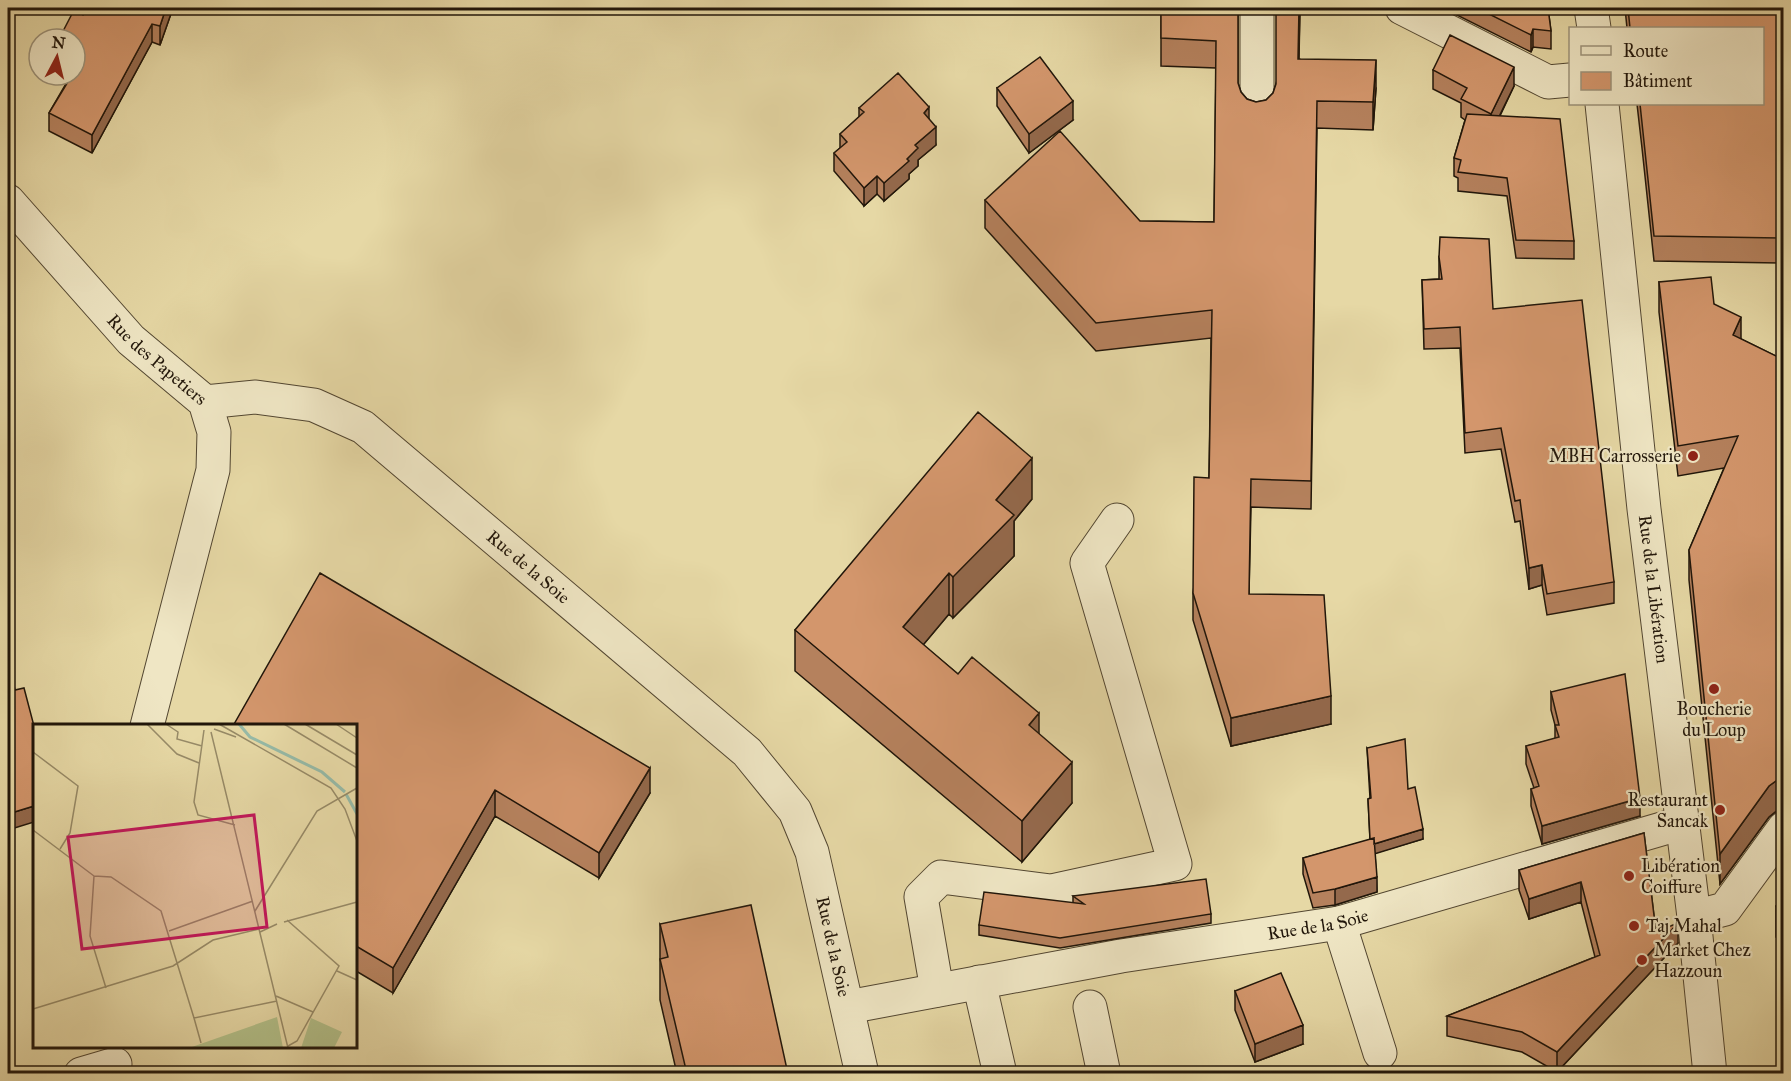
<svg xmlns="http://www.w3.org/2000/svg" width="1791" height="1081" font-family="'IM FELL Great Primer',serif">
<rect width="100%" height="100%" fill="#e6d8a5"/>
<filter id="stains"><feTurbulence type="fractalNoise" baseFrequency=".00333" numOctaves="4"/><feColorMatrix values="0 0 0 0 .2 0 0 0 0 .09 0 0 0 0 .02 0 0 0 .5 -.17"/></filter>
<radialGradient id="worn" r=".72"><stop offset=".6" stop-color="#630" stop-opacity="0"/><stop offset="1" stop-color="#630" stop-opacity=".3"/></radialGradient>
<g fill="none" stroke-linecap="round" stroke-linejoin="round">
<defs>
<g id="minor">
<path d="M1402,8L1548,82L1570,80"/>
<path d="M1591,8L1594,28"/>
<path id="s1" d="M1602,104L1644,509L1694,917L1710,1074"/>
<path d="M1257,111V8"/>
<path id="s2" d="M8,201L131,340L205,402L214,432L213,470L147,726"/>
<path id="s3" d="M205,402L256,397L314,405L363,427L747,752L795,811L812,852L862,1074"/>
<path d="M1694,917L1725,909L1784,828"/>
<path d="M1339,923L1380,1053"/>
<path d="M979,982L1000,1074"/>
<path d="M937,990L921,897L941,877L1051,891L1175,864L1087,563L1117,520"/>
<path id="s4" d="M848,1007L1121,956L1339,923L1682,823"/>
<path d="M1090,1007L1104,1074"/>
<path d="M81,1074L115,1064"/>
</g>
</defs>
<use href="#minor" stroke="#524631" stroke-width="35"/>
<use href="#minor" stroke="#efe6c4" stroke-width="33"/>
</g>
<path fill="#b5815d" stroke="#21160a" stroke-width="1.5" d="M173,8L160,45L152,42L92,153L49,131V113L67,82L54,75H75L83,15Z
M1161,8H1238V83L1241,92L1247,99L1256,102L1266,100L1273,93L1300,8L1299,59L1376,88L1373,130L1317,128L1311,509L1251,507L1249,594L1331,724L1231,746L1193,620V593L1209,478L1211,338L1096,351L985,228V200L1140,221L1214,222L1216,68L1161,66Z
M1443,8H1548L1551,31V49L1533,47L1531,52Z
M1625,8H1772L1784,14V263L1654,261L1642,148L1637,104H1762V28H1627Z
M1433,70L1514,86L1500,116L1574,241V259L1516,258L1507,196L1458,191V178L1454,176V158L1465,120L1461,117V103L1433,89Z
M997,88L1073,120L1029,153L997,106Z
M859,108L929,119L936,145L918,160V166L909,174V179L884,201L877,194L864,206L834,171V153L840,148V134L859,117Z
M1439,257L1493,309L1614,582V603L1547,615L1542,585L1529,589L1520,521L1515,522L1501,449L1465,453L1460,348L1424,349L1422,280L1439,279Z
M1659,282L1714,304L1741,339L1784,360V809L1780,808L1769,817L1720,884L1689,580V550L1724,468L1678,476L1659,312Z
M1032,499L1014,521V556L953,618L949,614L923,645L958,674L1039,734L1072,803L1022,862L795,671V630Z
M1551,692L1640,816L1542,844L1531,806V789L1534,788L1526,764V746L1555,739V725L1551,710Z
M356,726L650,793L599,878L495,816L393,993L356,971Z
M1367,748L1408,789L1423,839L1375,853L1377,892L1335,905L1313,908L1303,874V858L1370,840L1368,799L1370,798Z
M1644,833L1656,932L1678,943L1557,1072L1522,1052L1447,1036V1016L1595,957L1581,902L1529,919L1519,890V870Z
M1073,896L1211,914V923L1060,948L979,935V925L1073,903Z
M1784,896V942L1776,937V906Z
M660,924L788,1074H677L660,1000Z
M1235,991L1303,1044L1255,1062L1235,1010Z"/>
<path fill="#94694c" stroke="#21160a" stroke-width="1.5" d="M166,8H173L160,45V26Z
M1299,8H1300L1298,87V59Z
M152,24V42L92,153V135Z
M1533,29V47L1531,52V35Z
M1376,60V88L1373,130V102Z
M1514,67V86L1491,133V114Z
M1073,101V120L1029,153V134Z
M929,107V125L924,113Z
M936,127V145L918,160V166L909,174V179L884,201V183L907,159L915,145Z
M877,176V194L864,206V188Z
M1741,317V348L1733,335Z
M1032,458V499L1014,521V556L953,618V577L996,500Z
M1542,565V585L1529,589V568Z
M949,573V614L903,669V627Z
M1331,696V724L1231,746V718Z
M1039,713V754L1029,725Z
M1072,762V803L1022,862V821Z
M650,768V793L599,878V853Z
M1780,778V808L1769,817L1720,884V854L1769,786Z
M495,790V816L393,993V968Z
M1640,798V816L1542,844V826Z
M34,806V822L8,830V814Z
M1423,829V839L1371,855V845Z
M1377,877V892L1335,905V889Z
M1581,882V902L1529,919V899Z
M1678,923V943L1557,1072V1052Z
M1303,1025V1044L1255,1062V1044Z"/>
<path fill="#d3966c" stroke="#21160a" stroke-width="1.5" d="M85,8H166L160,26L152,24L92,135L49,113L72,75H75V39H59L74,10L83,15Z
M1161,8H1238V83L1241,92L1247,99L1256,102L1266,100L1273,93L1276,84V8H1299L1298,59L1376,60L1373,102L1317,101L1311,481L1251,479L1249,594L1324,595L1331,696L1231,718L1193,593L1194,477L1209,478L1212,310L1096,323L985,200L1060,131L1140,221L1214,222L1216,41L1161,38Z
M1477,8H1548L1551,31L1533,29L1531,35Z
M1628,8H1772L1784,14V238L1654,236L1640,104H1762V28H1630Z
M1450,35L1514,67L1491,114L1461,99L1467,88L1433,70Z
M1040,57L1073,101L1029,134L997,88Z
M898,73L929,107L924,113L936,127L915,145L918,148L907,159L909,161L884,183L877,176L864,188L834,153L847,142L840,134L864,112L859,108Z
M1467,114L1560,119L1574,241L1516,240L1507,178L1458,172L1461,160L1454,158Z
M1440,237L1489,239L1493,309L1582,300L1614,582L1547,594L1542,565L1529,568L1520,500L1515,501L1501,428L1465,433L1460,327L1424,329L1422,280L1442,279L1439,257Z
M1711,277L1714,304L1741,317L1733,335L1784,360V779L1780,778L1769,786L1720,854L1689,550L1738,436L1678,446L1659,282Z
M978,412L1032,458L996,500L1014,515L953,577L949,573L903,627L958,674L972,657L1039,713L1029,725L1072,762L1022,821L795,630Z
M320,573L650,768L599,853L495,790L393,968L356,946V726H233Z
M8,662L15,690L24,688L34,726V806L8,814Z
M1625,674L1640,798L1542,826L1531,789L1539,786L1526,746L1559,737L1555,725H1559L1551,692Z
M1405,739L1408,789L1415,787L1423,829L1374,844V838L1370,839L1368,799L1371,798L1367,748Z
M1644,833L1656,932L1678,923L1557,1052L1522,1032L1447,1016L1600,955L1581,882L1529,899L1519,870Z
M1374,838L1377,877L1335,889L1313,893L1303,858Z
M1206,879L1211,914L1060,938L979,925L984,892L1084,904L1073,896Z
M1784,896V912L1776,906Z
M751,905L788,1074H687L660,959L668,957L660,924Z
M1281,973L1303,1025L1255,1044L1235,991Z"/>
<g fill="#8f2418" stroke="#efe6c4" stroke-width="2">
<circle cx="1693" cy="456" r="6"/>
<circle cx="1714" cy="689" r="6"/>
<circle cx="1720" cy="810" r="6"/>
<circle cx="1629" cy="876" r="6"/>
<circle cx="1634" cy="926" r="6"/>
<circle cx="1642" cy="960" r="6"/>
</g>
<g text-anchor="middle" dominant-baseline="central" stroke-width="4.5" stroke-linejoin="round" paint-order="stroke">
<g font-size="18" fill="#21160a" stroke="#efe6c4">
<text stroke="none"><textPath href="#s2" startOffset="218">Rue des Papetiers</textPath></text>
<text stroke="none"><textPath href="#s3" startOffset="380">Rue de la Soie</textPath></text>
<text stroke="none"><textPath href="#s1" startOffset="488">Rue de la Libération</textPath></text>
<text stroke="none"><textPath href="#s4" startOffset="477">Rue de la Soie</textPath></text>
<text stroke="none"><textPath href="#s3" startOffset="884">Rue de la Soie</textPath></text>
</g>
<g font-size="18" fill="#21160a" stroke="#efe6c4" text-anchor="start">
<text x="1681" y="456" text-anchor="end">MBH Carrosserie</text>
<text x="1714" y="709" text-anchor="middle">Boucherie<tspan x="1714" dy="21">du Loup</tspan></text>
<text x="1708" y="800" text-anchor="end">Restaurant<tspan x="1708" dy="21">Sancak</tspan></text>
<text x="1641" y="866">Libération<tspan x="1641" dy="21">Coiffure</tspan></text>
<text x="1646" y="926">Taj Mahal</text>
<text x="1654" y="950">Market Chez<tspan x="1654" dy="21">Hazzoun</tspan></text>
</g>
</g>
<g transform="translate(33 724)">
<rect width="324" height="324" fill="#e6d8a5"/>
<path d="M244,293L250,324H156ZM278,294L309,308L301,324H268Z" fill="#b2bf88"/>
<path fill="none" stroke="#96baa7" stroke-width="3" d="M206,0L217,13L289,48L312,68M313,70L324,90"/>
<path fill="none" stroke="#978a67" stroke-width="1.5" d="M114,0L144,30L166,39M133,0L145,8L144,15L169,22M186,0L298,64L312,85L324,117M251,0L324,44M272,0L324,31M303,0L324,14M181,5L203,13M171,6L161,78L165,91L202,101M178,8L255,324M0,28L45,62L37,109L27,125M0,106L61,152L57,212L73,264M61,152L78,153L128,187L161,294M222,187L284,87L324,64M254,196L306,242L264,317L255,322M251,198L324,178M136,207L220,177M227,208L244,200M304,247L324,256M243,272L280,288M0,285L140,242L180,216L226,205M168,319L161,294L244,277"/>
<path fill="#c2185b" fill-opacity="0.15" stroke="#c2185b" stroke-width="3" d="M221,91L234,203L49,225L35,113Z"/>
<rect width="324" height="324" fill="none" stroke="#21160a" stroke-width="3"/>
</g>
<rect width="1791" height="1081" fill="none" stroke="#e6d8a5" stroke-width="30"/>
<rect x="9" y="9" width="1773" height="1063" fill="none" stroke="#21160a" stroke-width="3"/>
<rect x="15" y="15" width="1761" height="1051" fill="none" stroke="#21160a" stroke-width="1.5"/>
<rect x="1569" y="27" width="195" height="78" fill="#efe6c4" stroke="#9d937a" stroke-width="1.5"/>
<rect x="1581" y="46" width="30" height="9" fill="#efe6c4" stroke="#9d937a" stroke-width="1.5"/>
<text x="1623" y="57" font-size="18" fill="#21160a">Route</text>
<rect x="1581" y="72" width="30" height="18" fill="#d3966c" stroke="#9d937a" stroke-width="1.5"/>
<text x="1623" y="87" font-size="18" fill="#21160a">Bâtiment</text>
<g transform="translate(57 57) rotate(7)"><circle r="28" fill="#efe6c4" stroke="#9d937a" stroke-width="1.5"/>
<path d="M0-4.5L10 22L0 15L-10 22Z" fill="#8f2418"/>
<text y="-9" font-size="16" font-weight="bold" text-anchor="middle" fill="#21160a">N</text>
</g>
<rect width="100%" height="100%" filter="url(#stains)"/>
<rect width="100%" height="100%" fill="url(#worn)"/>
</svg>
